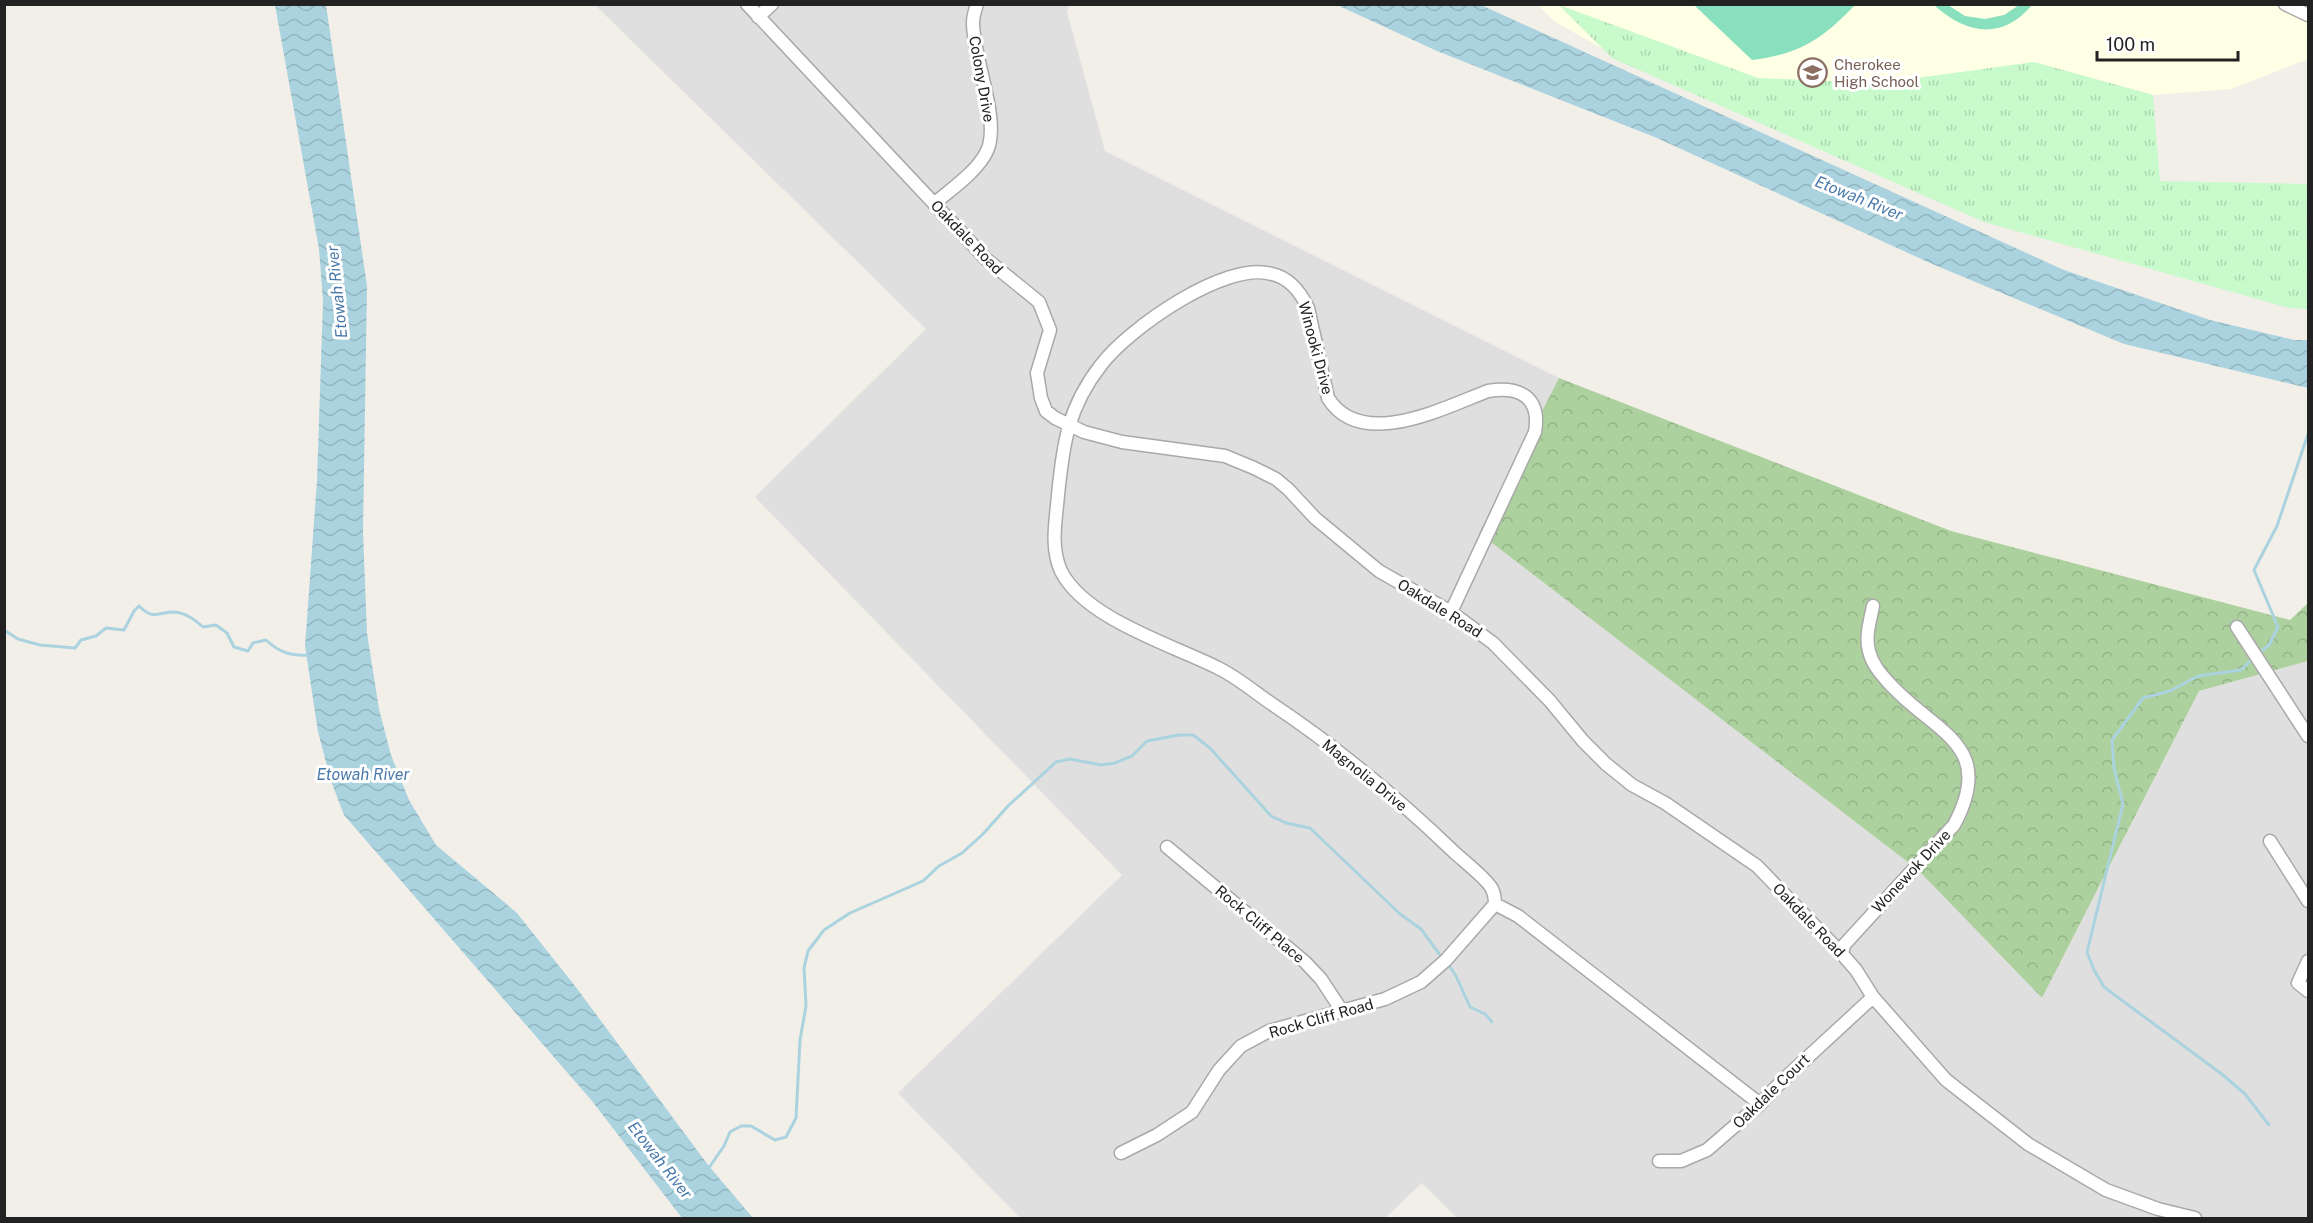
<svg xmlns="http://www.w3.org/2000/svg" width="2313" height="1223" font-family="'Public Sans',sans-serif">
<defs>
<pattern id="forest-crowns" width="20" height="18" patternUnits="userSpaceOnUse" patternTransform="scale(1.5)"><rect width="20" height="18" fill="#add19e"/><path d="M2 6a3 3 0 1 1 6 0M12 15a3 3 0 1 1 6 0" fill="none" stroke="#95b388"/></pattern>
<pattern id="park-tufts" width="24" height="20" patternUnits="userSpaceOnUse" patternTransform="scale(1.5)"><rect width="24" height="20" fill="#c8facc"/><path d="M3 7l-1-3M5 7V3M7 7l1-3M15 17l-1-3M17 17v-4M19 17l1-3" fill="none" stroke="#acd6af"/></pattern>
<pattern id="water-waves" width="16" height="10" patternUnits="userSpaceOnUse" patternTransform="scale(1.5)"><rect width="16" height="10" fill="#aad3df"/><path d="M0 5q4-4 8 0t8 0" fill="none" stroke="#92b5bf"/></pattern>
</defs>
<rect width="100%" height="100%" fill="#f2efe9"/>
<path fill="#e0dfdf" d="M595,5H1069L1067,12L1105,151L1559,378L1479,533L1918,870L2042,998L2199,691L2308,661V1218H1457L1422,1183L1385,1218H1020L898,1093L1122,875L755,497L926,329Z"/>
<path fill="#ffffe5" d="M1538,5H2308V59L2231,89L2153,95L2034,62L1838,121L1619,58L1554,21Z"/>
<path fill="url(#forest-crowns)" d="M1559,378L1951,531L2290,620L2308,603V661L2199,691L2042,998L1918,870L1479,533Z"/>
<path fill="url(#park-tufts)" d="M1559,5L1758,78L1880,83L2034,62L2153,95L2160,181L2308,184V309L2289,308L1984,222L1612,58Z"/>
<path fill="#88e0be" d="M1694,5H1855C1822,39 1801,54 1752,60Z
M1934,5H1948L1965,16L1985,19L2004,15L2019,5H2032C2002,41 1966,34 1934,5Z"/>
<path fill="url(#water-waves)" d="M275,5H326L367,286L363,532L367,633L379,709L391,755L409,800L436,845L517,913L575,986L708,1165L753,1218H682L592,1101L344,815L331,781L318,732L305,646L317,481L323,301L319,249Z
M1337,5H1481L2064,270L2210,320L2294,340H2308V388L2124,344L1930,263L1657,138L1437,51Z"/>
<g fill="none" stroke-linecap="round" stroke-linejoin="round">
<path stroke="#aad3df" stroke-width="3" d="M4,630L18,639L40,645L75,648L81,640L96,636L106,628L124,630L134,611L139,606C153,620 157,613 172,612C185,612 194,619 203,627L216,625L227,633L234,647L248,651L253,643L266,640C280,653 291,656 309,655
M2262,651L2269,645L2278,627L2254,570L2277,526L2308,434
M2250,661L2241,670L2198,676L2170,691L2143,698L2112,740L2114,768L2123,804L2087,952L2094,970L2104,987L2223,1075L2245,1094L2269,1125
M1450,967L1456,976L1470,1007L1485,1014L1492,1022
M708,1169L724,1146L730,1132L741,1126H751L775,1140L786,1137L796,1118L800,1040L806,1006L804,968L808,951L824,930L850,913L923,881L939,866L962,853L983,834L1008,806L1056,762L1070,759L1101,765L1115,763L1132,756L1147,741L1179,735H1193L1210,748L1271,816L1286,823L1310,828L1400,914L1421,929L1440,955"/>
<defs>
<path id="minor" d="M747,4L986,259L1039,302L1050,330L1037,373L1041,398L1046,411L1055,418L1084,432L1122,442L1225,456L1254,468L1276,479L1288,489L1315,518L1379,571L1451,612L1493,643L1550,701L1583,741L1606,764L1632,785L1665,803L1757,866L1842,954L1856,970L1873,997L1946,1080L2028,1144L2106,1190L2158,1209L2195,1218
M2285,4L2308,15
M758,17L772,4
M934,204C951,189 977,172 987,151C1001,121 973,58 973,23C973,17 975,10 977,4
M1451,612L1535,432C1541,397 1520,386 1488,391C1443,408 1361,451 1328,398L1308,308C1301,293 1290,278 1272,274C1226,260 1128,329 1101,365C1068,407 1063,444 1058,495C1056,520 1050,547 1061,571C1084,618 1172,645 1216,667C1236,676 1254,692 1272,704C1338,748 1398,798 1455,853C1464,861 1488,880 1492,889C1494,893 1495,900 1495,904L1518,916L1760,1104
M2237,627L2308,736
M2270,841L2308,901
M1167,847L1305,962L1321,979L1342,1011
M1842,954L1844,945L1954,825C1998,743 1933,733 1888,682C1880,673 1872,664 1869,651C1865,636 1870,622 1873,606
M2308,961L2298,983L2308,991
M1121,1153L1157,1135L1192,1112L1219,1070L1241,1046L1269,1031L1385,999L1421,982L1446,960L1495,904
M1659,1161H1681L1707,1150L1760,1104L1783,1080L1873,997"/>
</defs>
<use href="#minor" stroke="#a9a9a9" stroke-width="15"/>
<use href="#minor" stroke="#fff" stroke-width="12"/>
</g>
<defs>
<symbol id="school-ring" viewBox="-11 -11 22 22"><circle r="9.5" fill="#fff" stroke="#8d6e63" stroke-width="1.5"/><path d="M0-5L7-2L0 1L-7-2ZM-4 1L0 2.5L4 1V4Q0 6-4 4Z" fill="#8d6e63"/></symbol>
</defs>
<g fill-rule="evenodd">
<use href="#school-ring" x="1796" y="56" width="33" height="33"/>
</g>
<g text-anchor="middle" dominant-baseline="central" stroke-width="6" stroke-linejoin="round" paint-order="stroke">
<g font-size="15" fill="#785e54" stroke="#fff" text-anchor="start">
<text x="1834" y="64">Cherokee<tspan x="1834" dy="17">High School</tspan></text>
</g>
<g font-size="15" fill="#222" stroke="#fff">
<text transform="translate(982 79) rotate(80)">Colony Drive</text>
<text transform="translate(967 237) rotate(46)">Oakdale Road</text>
<text transform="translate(1316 348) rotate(75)">Winooki Drive</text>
<text transform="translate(1440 608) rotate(32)">Oakdale Road</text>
<text transform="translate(1365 775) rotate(39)">Magnolia Drive</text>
<text transform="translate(1911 871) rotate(-47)">Wonewok Drive</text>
<text transform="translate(1809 920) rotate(46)">Oakdale Road</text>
<text transform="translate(1260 924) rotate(40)">Rock Cliff Place</text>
<text transform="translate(1321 1018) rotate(-16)">Rock Cliff Road</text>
<text transform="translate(1771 1091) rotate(-44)">Oakdale Court</text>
</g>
<g font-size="16" font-style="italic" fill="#4a7aab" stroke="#fff">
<text transform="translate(1859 198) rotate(22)">Etowah River</text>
<text transform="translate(337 292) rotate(-96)">Etowah River</text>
<text x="363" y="774">Etowah River</text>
<text transform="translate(660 1160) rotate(52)">Etowah River</text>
</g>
</g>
<rect width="2313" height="1223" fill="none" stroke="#222222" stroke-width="12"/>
<path d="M2097 51v9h141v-9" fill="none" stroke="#222222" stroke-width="3"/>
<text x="2106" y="51" font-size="18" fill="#222222" stroke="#ffffff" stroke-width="4.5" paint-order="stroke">100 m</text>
</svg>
